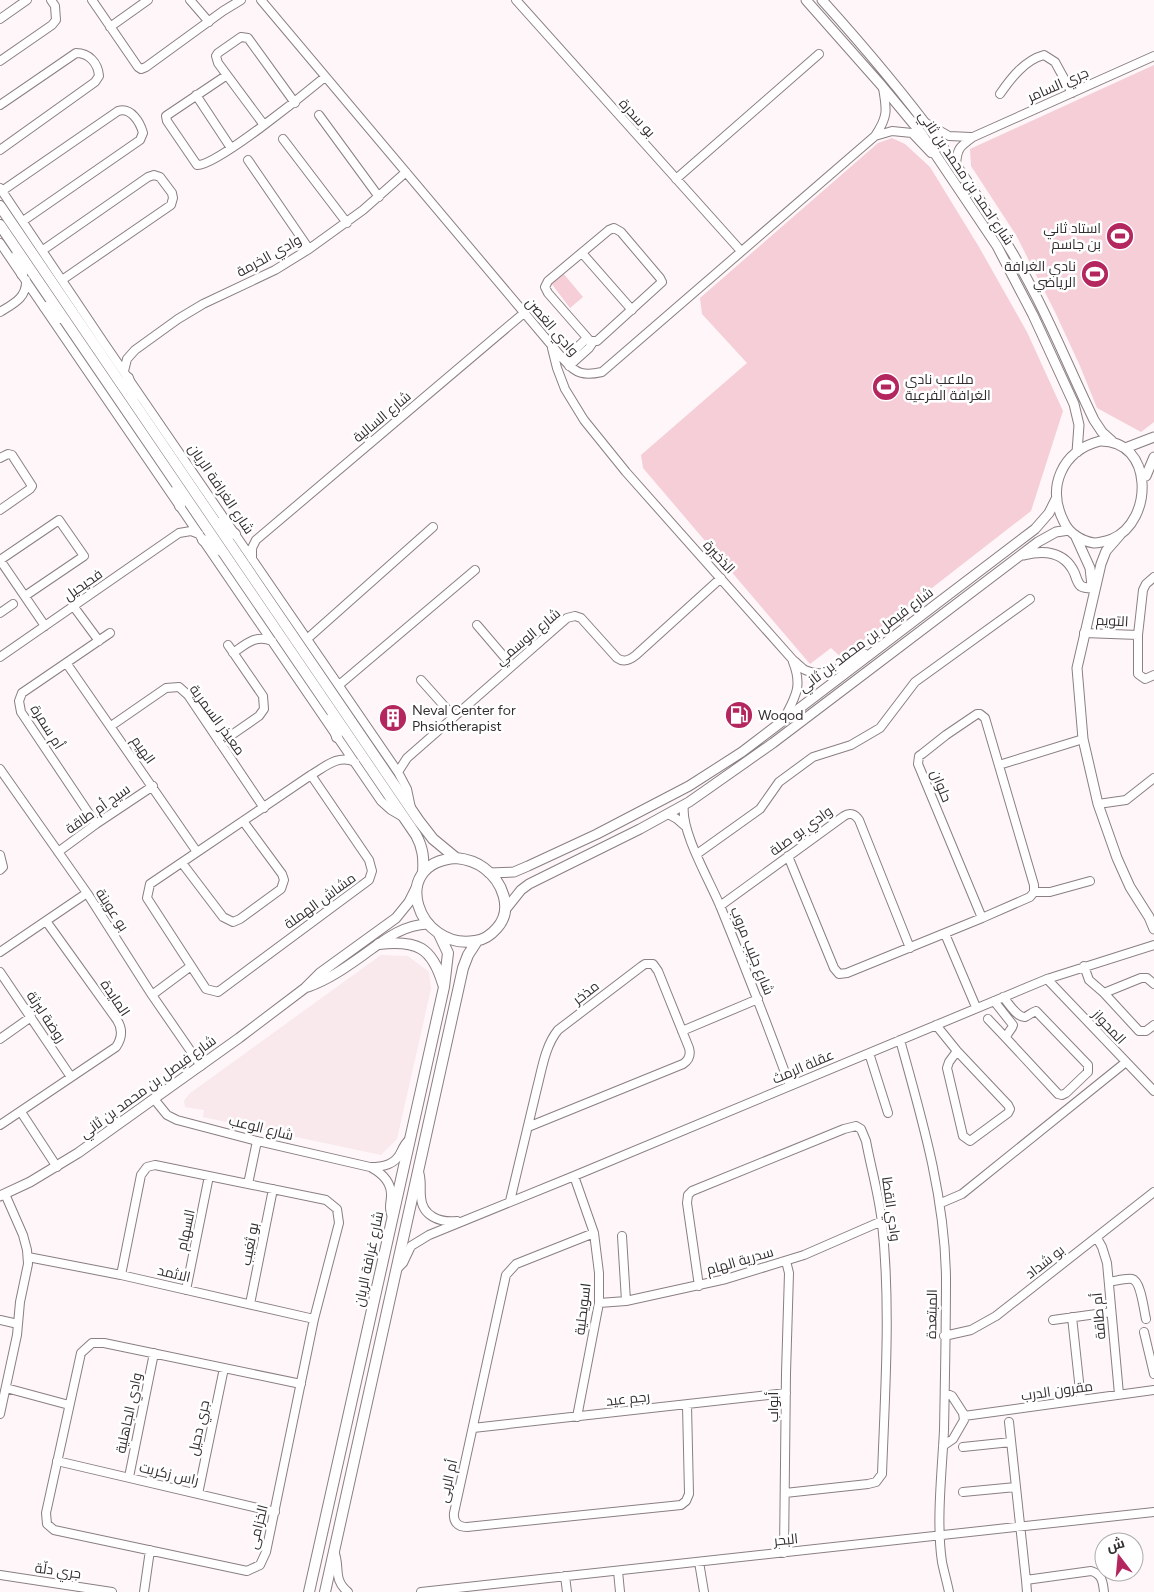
<svg xmlns="http://www.w3.org/2000/svg" width="1154" height="1592" font-family="Figtree,Cairo,sans-serif">
<rect width="100%" height="100%" fill="#fef6f8"/>
<path fill="#f9e8ec" d="M381,955L408,956L429,972L431,989L397,1139L381,1155L203,1117L204,1110L185,1107L184,1101L189,1094Z"/>
<path fill="#f5ced7" d="M1154,65V422L1141,432L1097,408L1080,366L1055,312L1016,235L971,166L970,149Z
M892,138L905,144L930,167L979,247L1027,332L1063,411L1031,511L842,658L831,648L810,664L643,468L641,455L747,363L702,314L700,298L878,143Z
M563,273L583,297L570,308L551,283Z"/>
<g fill="none" stroke-linecap="round" stroke-linejoin="round">
<defs>
<path id="minor" d="M92,0L138,67L141,69L146,67L223,11L241,0
M190,0L209,22
M261,0L564,360C576,374 584,376 602,372L875,136C888,117 887,110 883,88
M516,0L741,251
M0,19L27,0
M110,27L148,0
M0,61L52,25L56,20L55,6L51,0
M227,75L166,116L167,121L197,165C215,167 307,92 325,77
M1000,94C1011,78 1025,60 1044,55L1055,62L1072,93
M196,95L231,148
M0,105L76,53C89,53 98,63 99,76L95,82L0,150
M319,115L379,197
M926,123L949,136L971,137
M264,125L218,63L216,56L218,53L241,37L248,38L295,103
M875,136L892,131L912,133L931,153
M283,139L347,223
M248,160L309,249
M956,165C957,149 959,147 973,137L1154,56
M676,179L819,54
M0,188L104,343L398,772L407,789L411,808
M2,191L118,111C131,107 140,122 143,133L140,140L23,221
M614,228L621,232L660,278L662,282L597,341H590L548,293L545,287L548,281L609,230Z
M0,243L381,801L391,810L403,817
M43,250L148,177L154,175L160,177L172,193L173,198L171,205L62,280
M582,253L632,310
M0,312C13,304 27,298 26,280
M552,348L557,368L565,389L584,420L626,472L793,660C797,663 801,668 805,670C826,680 848,664 865,654
M564,360L587,338
M569,366L589,348L593,342
M124,371L127,359L135,350L178,319L203,304L275,270L309,249L363,210L406,172
M0,458L8,454L12,455L32,486L30,489L0,510
M252,559V548L256,540L524,313
M0,560L59,520L84,556L25,596
M0,560L45,626
M1154,577L1146,584L1143,590L1138,635V674L1145,679L1154,675
M74,607L99,641
M0,613L13,604
M477,625L512,666
M1084,633L1138,635
M307,639L433,527
M233,653C246,644 256,634 272,641
M0,657L179,533L191,531L199,534
M67,664L197,852
M421,680L454,717
M339,685L475,570
M977,714H980L985,718L1034,885V892L1030,897L982,918L918,764L919,756L922,754L946,735Z
M784,719C795,697 803,687 793,662
M111,726L166,688L179,687L188,695L264,808
M220,743L259,716L264,709L263,696L228,645
M999,765L1083,739
M0,769L87,893L152,995L201,1066
M398,772L407,758L567,618L575,616L581,618L617,658C624,663 630,660 636,655L721,578
M311,775L369,860L372,871L369,880L218,992L206,989L147,898L150,884L311,775C325,767 338,754 355,762
M1098,804L1126,800L1154,778
M684,805C680,831 710,881 721,908C745,967 768,1026 790,1086
M668,814L677,819L685,826
M96,824L21,712L19,701L22,693L110,633
M58,852L96,824L153,786
M697,854L760,809L779,782L813,757L851,745L880,728L915,682L1030,599
M0,855L3,867L0,870
M788,856L834,968L839,974L847,973L982,918
M182,863L223,917L233,922L240,919L281,889L284,880L282,874L243,821
M1034,892H1050L1090,881
M720,906L844,816C850,812 855,814 859,820L910,948
M945,934L976,1007
M0,952L87,893
M1084,966L1089,980L1104,993
M0,972L71,1077
M1047,979L1154,1091
M1154,984L1147,978H1141L1104,993L1139,1031H1146L1154,1025
M152,995L191,966
M994,1001L1013,1025C1012,1030 1007,1032 1006,1038L1058,1094L1062,1095L1066,1093L1088,1072V1065L1036,1011C1032,1012 1028,1016 1025,1017C1017,1018 1008,1002 1003,997
M988,1019L1006,1038
M936,1025L957,1051L1008,1105L1010,1109L1008,1113L970,1141L963,1136L947,1068L949,1062L957,1051
M682,1031L758,999
M0,1039L31,1017
M900,1040C922,1119 945,1196 946,1278C946,1328 945,1379 944,1430C942,1471 936,1522 942,1562C944,1572 947,1582 949,1592
M869,1053L888,1113
M154,1099L167,1115L177,1120L253,1140L370,1167C383,1167 395,1165 401,1152C403,1147 405,1143 410,1139
M21,1112L57,1167
M0,1125L116,1047C122,1038 123,1029 117,1020L46,921
M372,1168C383,1174 392,1183 391,1197C390,1205 389,1210 392,1217
M419,1172C422,1181 420,1188 421,1197C422,1216 440,1223 457,1221
M574,1176L594,1233L599,1273V1303L577,1417
M248,1184L257,1141
M510,1201C519,1164 528,1126 537,1088C542,1069 545,1046 558,1030L642,966L645,964H653L658,971L689,1048C691,1055 689,1060 683,1064L528,1127
M941,1203L962,1194L1126,1062
M594,1233L516,1264L506,1275L454,1513C453,1522 458,1527 467,1527L681,1505L686,1501L689,1494L687,1405
M622,1236L626,1301
M1097,1238L1102,1247L1107,1263L1119,1394
M28,1257L121,1275L314,1319
M397,1269L403,1263L411,1246L429,1235L574,1176L1047,979L1154,945
M121,1275L141,1175L147,1167L155,1165L326,1200L337,1209L339,1223L314,1319L266,1552L260,1565L247,1571L54,1530L47,1524L46,1513L81,1353L92,1343H104L301,1384
M1109,1282C1116,1281 1126,1278 1132,1279C1141,1281 1144,1311 1146,1319
M699,1286L687,1203L688,1195L692,1191L844,1129L856,1126L861,1129L866,1141C871,1168 879,1195 882,1223C891,1306 885,1391 882,1474L876,1482L868,1484L785,1493
M186,1290L209,1176
M599,1303L626,1301L726,1279L804,1255L882,1221
M250,1304L273,1189
M1072,1317L1081,1400
M0,1320L18,1324
M1053,1320L1111,1312
M1144,1332L1154,1374
M944,1336L971,1330L996,1316L1154,1192
M6,1388L69,1405
M0,1414L17,1335L20,1302L28,1264L27,1250L23,1235L5,1194
M964,1416L1154,1390
M1009,1422L1026,1580
M473,1428L786,1393
M943,1446L953,1439L964,1420L963,1413L952,1396L945,1393
M963,1447L1011,1442
M57,1461L275,1512
M129,1477L154,1353
M963,1492L1016,1487
M198,1494L224,1368
M334,1551C341,1567 332,1579 348,1592
M784,1553L786,1373L789,1273L786,1261
M699,1562L704,1592
M618,1571L620,1592
M0,1575L112,1592
M565,1576L567,1592
M144,1592L150,1550
M421,1592L1154,1512
M1027,1592L1026,1580L1091,1571C1102,1574 1103,1582 1104,1592"/>
<path id="tertiary" d="M806,0L882,86L921,133L997,246L1033,315L1074,404L1079,425L1077,452
M822,0C904,91 980,187 1036,296C1057,337 1074,379 1094,420L1102,432L1112,441
M1100,441C1154,440 1154,521 1112,539C1106,541 1100,543 1094,543C1081,541 1069,533 1064,522C1046,487 1062,451 1100,441Z
M1128,447L1154,437
M1146,476L1154,457
M1075,535L1090,568L1092,586
M1120,535L1106,551L1101,564L1077,668L1083,739L1098,804L1117,858L1130,887L1149,917L1154,929
M1024,555C1043,550 1064,551 1074,572C1076,576 1077,583 1081,586C1084,588 1089,588 1092,588
M489,873L514,872L528,866L597,834L689,786L742,752L1035,529L1049,513L1056,499
M505,910L521,890L529,884L640,829L689,802L709,788L773,743L1038,542L1056,532L1069,530
M308,987C328,980 345,968 362,956C383,941 401,925 428,924
M0,1196L30,1182L78,1153L239,1038L305,988L320,973L396,918L409,902L417,886"/>
<path id="secondary" d="M0,206L419,821L433,839L456,858
M0,225L416,835C423,848 424,858 423,873
M17,255L22,274
M45,307L60,318
M128,378L133,397
M177,489L180,506
M219,523L235,534
M203,540L219,550
M332,717L337,737
M456,858C466,859 476,862 484,868C502,881 514,909 497,928C491,935 484,940 475,941C418,951 387,863 456,858Z
M379,944C417,940 432,947 443,984
M309,1592L444,987L448,953L439,934
M325,1592L463,968L468,955L477,941"/>
</defs>
<use href="#minor" stroke="#8a7f81" stroke-width="10"/>
<use href="#tertiary" stroke="#8a7f81" stroke-width="11"/>
<use href="#secondary" stroke="#8a7f81" stroke-width="12"/>
<use href="#minor" stroke="#fff" stroke-width="8"/>
<use href="#tertiary" stroke="#fff" stroke-width="9"/>
<use href="#secondary" stroke="#fff" stroke-width="10"/>
</g>
<defs>
<symbol id="stadium-disc" viewBox="-11 -11 22 22"><circle r="9.5" fill="#b3265e" stroke="#fff"/><path d="M0-5a6.5 5 0 1 0 0 10a6.5 5 0 1 0 0-10ZM-3.5-1.8h7v3.6h-7Z" fill="#fff"/></symbol>
<symbol id="fuel-disc" viewBox="-11 -11 22 22"><circle r="9.5" fill="#b3265e" stroke="#fff"/><path d="M-5.5-6h7V0h2V4h1.3V-2.5L3-4.5l.8-.8L6-3V5H2.5V1h-1V6h-7ZM-4.2-4.7v3.2H.2V-4.7Z" fill="#fff"/></symbol>
<symbol id="building-disc" viewBox="-11 -11 22 22"><circle r="9.5" fill="#b3265e" stroke="#fff"/><path d="M-4-6H4V6H1V3H-1V6H-4ZM-2.5-4.3h1.7v1.8h-1.7ZM.8-4.3h1.7v1.8H.8ZM-2.5-1h1.7V.8h-1.7ZM.8-1h1.7V.8H.8Z" fill="#fff"/></symbol>
</defs>
<g fill-rule="evenodd">
<use href="#stadium-disc" x="1104" y="220" width="32" height="32"/>
<use href="#stadium-disc" x="1079" y="258" width="32" height="32"/>
<use href="#stadium-disc" x="870" y="371" width="32" height="32"/>
<use href="#fuel-disc" x="723" y="699" width="32" height="32"/>
<use href="#building-disc" x="377" y="702" width="32" height="32"/>
</g>
<g text-anchor="middle" dominant-baseline="central" stroke-width="5" stroke-linejoin="round" paint-order="stroke">
<g font-size="14" fill="#342f30" stroke="#fff">
<text transform="translate(1058 85) rotate(-24)">جري السامر</text>
<text transform="translate(637 118) rotate(48)">بو سدرة</text>
<text transform="translate(966 178) rotate(56)">شارع احمد بن محمد بن ثاني</text>
<text transform="translate(269 256) rotate(-29)">وادي الخرمة</text>
<text transform="translate(552 327) rotate(49)">وادي الغصن</text>
<text transform="translate(382 417) rotate(-40)">شارع السالية</text>
<text transform="translate(221 489) rotate(56)">شارع الغرافة الريان</text>
<text transform="translate(719 557) rotate(48)">الذخيرة</text>
<text transform="translate(83 585) rotate(-35)">فحيحيل</text>
<text transform="translate(1112 621) rotate(3)">التويم</text>
<text transform="translate(528 637) rotate(-40)">شارع الوسمي</text>
<text transform="translate(866 640) rotate(-37)">شارع فيصل بن محمد بن ثاني</text>
<text transform="translate(217 720) rotate(54)">معيذر السمرية</text>
<text transform="translate(47 727) rotate(58)">أم سمرة</text>
<text transform="translate(143 750) rotate(55)">الهيم</text>
<text transform="translate(941 786) rotate(68)">حلوان</text>
<text transform="translate(98 809) rotate(-35)">سيج أم طاقة</text>
<text transform="translate(801 831) rotate(-36)">وادي بو صلة</text>
<text transform="translate(320 901) rotate(-36)">مشاش الهملة</text>
<text transform="translate(112 910) rotate(57)">بو عوينة</text>
<text transform="translate(752 951) rotate(68)">شارع جليب مروب</text>
<text transform="translate(586 993) rotate(-38)">مذخر</text>
<text transform="translate(115 998) rotate(56)">المايدة</text>
<text transform="translate(46 1017) rotate(56)">روضة لبرثة</text>
<text transform="translate(1109 1027) rotate(47)">المحواز</text>
<text transform="translate(803 1067) rotate(-23)">عقلة الرمث</text>
<text transform="translate(148 1087) rotate(-36)">شارع فيصل بن محمد بن ثاني</text>
<text transform="translate(261 1128) rotate(14)">شارع الوعب</text>
<text transform="translate(891 1209) rotate(82)">وادي القطا</text>
<text transform="translate(186 1230) rotate(-78)">السهام</text>
<text transform="translate(250 1244) rotate(-79)">بو ثغيب</text>
<text transform="translate(369 1259) rotate(-78)">شارع غرافة الريان</text>
<text transform="translate(740 1261) rotate(-16)">سدرية الهام</text>
<text transform="translate(1045 1262) rotate(-38)">بو شداد</text>
<text transform="translate(174 1274) rotate(13)">الاثمد</text>
<text transform="translate(583 1309) rotate(-83)">اسويحلية</text>
<text transform="translate(932 1314) rotate(-89)">المبتعدة</text>
<text transform="translate(1099 1316) rotate(-95)">أم طاقة</text>
<text transform="translate(1057 1391) rotate(-8)">مقرون الدرب</text>
<text transform="translate(628 1399) rotate(-6)">رجم عيد</text>
<text transform="translate(773 1407) rotate(-90)">أبواب</text>
<text transform="translate(129 1413) rotate(-78)">وادي الجاهلية</text>
<text transform="translate(199 1428) rotate(-78)">جري دحيل</text>
<text transform="translate(169 1474) rotate(13)">راس زكريت</text>
<text transform="translate(448 1481) rotate(-77)">أم الربى</text>
<text transform="translate(258 1527) rotate(-76)">الخزامى</text>
<text transform="translate(786 1540) rotate(-6)">البحر</text>
<text transform="translate(58 1571) rotate(8)">جري دلّة</text>
</g>
<g font-size="14" fill="#342f30" stroke="#fff" text-anchor="start">
<text x="1101" y="228" text-anchor="end">استاد ثاني<tspan x="1101" dy="16">بن جاسم</tspan></text>
<text x="1076" y="266" text-anchor="end">نادي الغرافة<tspan x="1076" dy="16">الرياضي</tspan></text>
<text x="905" y="379">ملاعب نادي<tspan x="905" dy="16">الغرافة الفرعية</tspan></text>
<text x="412" y="710">Neval Center for<tspan x="412" dy="16">Phsiotherapist</tspan></text>
<text x="758" y="715">Woqod</text>
</g>
</g>
<g transform="translate(1119 1557) rotate(344)"><circle r="24" fill="#ffffff" stroke="#aeacac"/>
<path d="M0-4L9 19L0 12L-9 19Z" fill="#b3265e"/>
<text y="-8" font-size="14" font-weight="bold" text-anchor="middle" fill="#342f30">ش</text>
</g>
</svg>
